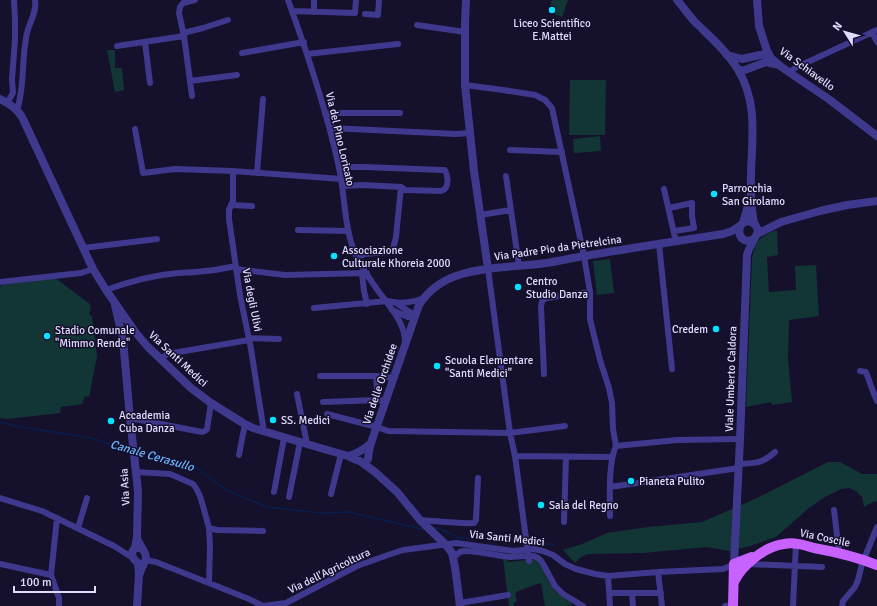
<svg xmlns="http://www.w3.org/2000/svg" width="877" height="606" font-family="Signika,sans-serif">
<rect width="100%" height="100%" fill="#15102c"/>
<path fill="#123636" d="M552,0H568L562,17L548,12Z
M107,50H115V68H122L124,90L115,92Z
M570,80H606L605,135H569Z
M600,136L601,151L574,153L573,139Z
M777,230L778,255L767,257L769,292L796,290L795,266L816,265L819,316L789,320L788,359L792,402L772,405L771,402L746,407L752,258C756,241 760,236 777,230Z
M610,259L614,293L597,295L593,261Z
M55,278L90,304C91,307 91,310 89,314L92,316L97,356L89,397L85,396L82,404L61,407L60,413L6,419L0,418V287L2,285Z
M828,462H840L862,474H877V502L875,501L864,507L862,497L856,491L849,488L841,489L825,497L809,508L776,537L750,546L730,551L707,547L643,553L588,554L581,557L575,563L563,550L582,544L607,533L648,527L702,522L755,499Z
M504,558L509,562L535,559C543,567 545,577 552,587C557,594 564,598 572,603V605L564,606H545L541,583L537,584L516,592L515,594L517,602H514V606H509L503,559Z"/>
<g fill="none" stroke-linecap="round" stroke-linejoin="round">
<path stroke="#081f4d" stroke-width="1.5" d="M0,422L16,426L91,438L131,450
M137,451L163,459L194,466L226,490L267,507L321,513L349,512L422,529H425
M433,528H438L459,538L514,539L524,541
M528,541L554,545"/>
<path stroke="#3e398d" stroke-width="6" d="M288,0C308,55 327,111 339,168C345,195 344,225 354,251C359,264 371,281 379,292C390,307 405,323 405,342
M292,11L355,13L356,0
M314,12V0
M365,14L378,15L379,0
M417,25L465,32
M872,32L877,42
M183,33L203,28L228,20
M145,42L150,83
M117,46L184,36
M242,53L304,42
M307,54L398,44
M789,72L797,67L877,30
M190,81L237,75
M465,85L503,90L535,95L545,100L552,108L584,256L590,292V319L600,360L609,388L612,403L613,429L616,446
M192,96L184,36L179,13L180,7L183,3L195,0
M7,103L13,93L12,79L15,40V20L14,0
M17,110C24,89 22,66 25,45C26,41 26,36 27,33C30,21 37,12 35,0
M325,114L335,113H400
M330,128L456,134L470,133
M135,129L143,173L175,169L233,171L341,179
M510,150L562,152
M339,167H364L442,170H445C447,174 449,183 446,187C445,190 443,190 441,191L405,190L401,187L363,185L342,186
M233,171V201L229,210V219L240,295L251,349L264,432
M257,173L263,99
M506,176L519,266
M664,189L676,242
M231,205L252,206
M669,208L692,203V216L694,228L674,231
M480,215L511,210
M298,230L348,231
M659,244L672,369
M83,248L157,239
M358,257L365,254L388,252L393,249L396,237L401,187
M236,269L285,275L367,273
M488,269L510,433L515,456L529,561
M362,274L364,291L367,304
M0,282L81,273L93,269
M106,290C128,282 155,275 178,273C184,272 190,273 196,272C210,271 223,269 236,266
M396,303L411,313L414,317
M314,308L387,301C401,304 410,303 424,298
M392,310L408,317H414
M249,338L279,339
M160,360L167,354L249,340
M860,371L866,372L872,389L877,401
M544,374L541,307L542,301L546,298L590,292
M320,376H376L394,378
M376,376L378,400
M297,394L307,444
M323,402L378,400L386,401
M327,414L377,427L388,431L510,433L565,426
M130,418L202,432L205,431L207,429L211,403
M616,446L677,440L740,439
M239,455L245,424
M515,456L612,457
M739,464C755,463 762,464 775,452
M136,472L170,474L193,484L196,488L200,496L203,506L209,528L210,547L209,583
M610,487L739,468
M274,492L284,438
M331,494L341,454
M289,497L300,442
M0,498L42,511L114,546L133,558
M834,510L839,552
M610,516C610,497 608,463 616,446
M57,518L51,575L59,598V606
M420,520C437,521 457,524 474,523L476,520L478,478
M564,522L566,457
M78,528L87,498
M209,528L217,530L263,531
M453,558L460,552L464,551C480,551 495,556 511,557C518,557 527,555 533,556C538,557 541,560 543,564L555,586L563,594L583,606
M145,560L156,562L249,599L263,606L286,603L357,566L388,555L403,550L456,543L513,551L533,549L543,551L553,555L565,564L576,569L595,574L608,576L658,572L723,569L728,567L734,564
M0,564L51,575
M748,564L822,567
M658,572L662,606
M608,576L610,606
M610,593H661
M632,594L633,606
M460,603L508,595
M725,606L733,605
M793,606L796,544
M842,606L843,601L855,587L858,580L862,564L877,527"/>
<path stroke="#3e398d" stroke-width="8" d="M466,0L465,23V85L474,171L488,269
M677,0C683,7 688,14 694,21C709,36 726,50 737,68C762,108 749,150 751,193C751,203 752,213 754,223
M757,0L759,26L767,51L771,58L780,66L830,100L877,136
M727,55L742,59L760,55L769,54
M738,69L742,71L766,62L779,65
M0,99C10,104 18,109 23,119L93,269L106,290L136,333L148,347L191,388L211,403L243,423L253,428L317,447L348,456L354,459L360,461L375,472L397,492L420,520L446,545L452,553L455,567L460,606
M743,223L746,213L749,201
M757,234L781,222L820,211L847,205L877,201
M115,305L123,340L130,418L138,491L137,537L135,548
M348,456C357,454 363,450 370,444
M368,459L369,451L371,443L419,305C429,289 445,279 462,274C489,266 519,267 546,263C559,261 572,258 585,256C631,248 677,241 723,234L732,231L740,226
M137,538C139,545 146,552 146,557C146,562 141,568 140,573
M138,563C131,558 129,548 139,548
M734,564L740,439L747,255L749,249L758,232C757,227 756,224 751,222C735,217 735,248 754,239
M137,606L139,574L138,563"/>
<path stroke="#c862ff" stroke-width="10" d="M734,582C741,566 765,546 784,544C794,542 804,545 814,548C836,552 857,557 877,565
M733,606L734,564L752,557"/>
</g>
<g fill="#07e0ff" stroke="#15102c" stroke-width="1.5">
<circle cx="552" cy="10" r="4"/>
<circle cx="714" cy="194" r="4"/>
<circle cx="334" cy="256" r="4"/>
<circle cx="518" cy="287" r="4"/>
<circle cx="716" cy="329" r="4"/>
<circle cx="47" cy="336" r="4"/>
<circle cx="437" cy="366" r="4"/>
<circle cx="273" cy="420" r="4"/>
<circle cx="111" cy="421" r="4"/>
<circle cx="631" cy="481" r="4"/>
<circle cx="541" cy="505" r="4"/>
</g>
<g text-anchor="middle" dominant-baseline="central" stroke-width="3" stroke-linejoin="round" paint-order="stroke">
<g font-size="11" fill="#e0dbff" stroke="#15102c" text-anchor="start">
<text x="552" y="23" text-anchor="middle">Liceo Scientifico<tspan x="552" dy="13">E.Mattei</tspan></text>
<text x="722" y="188">Parrocchia<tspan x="722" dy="13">San Girolamo</tspan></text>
<text x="342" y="250">Associazione<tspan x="342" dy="13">Culturale Khoreia 2000</tspan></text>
<text x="526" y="281">Centro<tspan x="526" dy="13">Studio Danza</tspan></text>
<text x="708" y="329" text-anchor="end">Credem</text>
<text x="55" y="330">Stadio Comunale<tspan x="55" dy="13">"Mimmo Rende"</tspan></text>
<text x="445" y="360">Scuola Elementare<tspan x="445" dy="13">"Santi Medici"</tspan></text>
<text x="119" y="415">Accademia<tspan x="119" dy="13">Cuba Danza</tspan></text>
<text x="281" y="420">SS. Medici</text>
<text x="639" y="481">Pianeta Pulito</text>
<text x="549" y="505">Sala del Regno</text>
</g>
<g font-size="11" fill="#e0dbff" stroke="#15102c">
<text transform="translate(807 69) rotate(36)">Via Schiavello</text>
<text transform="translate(340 139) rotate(77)">Via del Pino Loricato</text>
<text transform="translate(558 248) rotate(-8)">Via Padre Pio da Pietrelcina</text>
<text transform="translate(252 300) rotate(79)">Via degli Ulivi</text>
<text transform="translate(178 359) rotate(43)">Via Santi Medici</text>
<text transform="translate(731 379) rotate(-88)">Viale Umberto Caldora</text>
<text transform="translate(380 384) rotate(-71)">Via delle Orchidee</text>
<text transform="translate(125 487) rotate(-93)">Via Asia</text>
<text transform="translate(507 538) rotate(6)">Via Santi Medici</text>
<text transform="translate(825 538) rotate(12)">Via Coscile</text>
<text transform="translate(329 571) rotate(-26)">Via dell'Agricoltura</text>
</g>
<g font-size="12" font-style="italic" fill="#69b6ff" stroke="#15102c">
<text transform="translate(152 456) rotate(16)">Canale Cerasullo</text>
</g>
</g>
<g transform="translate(845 32) rotate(307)" stroke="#15102c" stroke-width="3" paint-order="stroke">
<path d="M0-3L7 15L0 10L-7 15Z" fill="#e0dbff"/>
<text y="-6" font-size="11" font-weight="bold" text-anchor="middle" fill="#e0dbff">N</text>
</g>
<path d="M14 586v6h81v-6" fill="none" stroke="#e0dbff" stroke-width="2"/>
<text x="20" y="586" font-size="12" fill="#e0dbff" stroke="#15102c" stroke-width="3" paint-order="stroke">100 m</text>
</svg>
